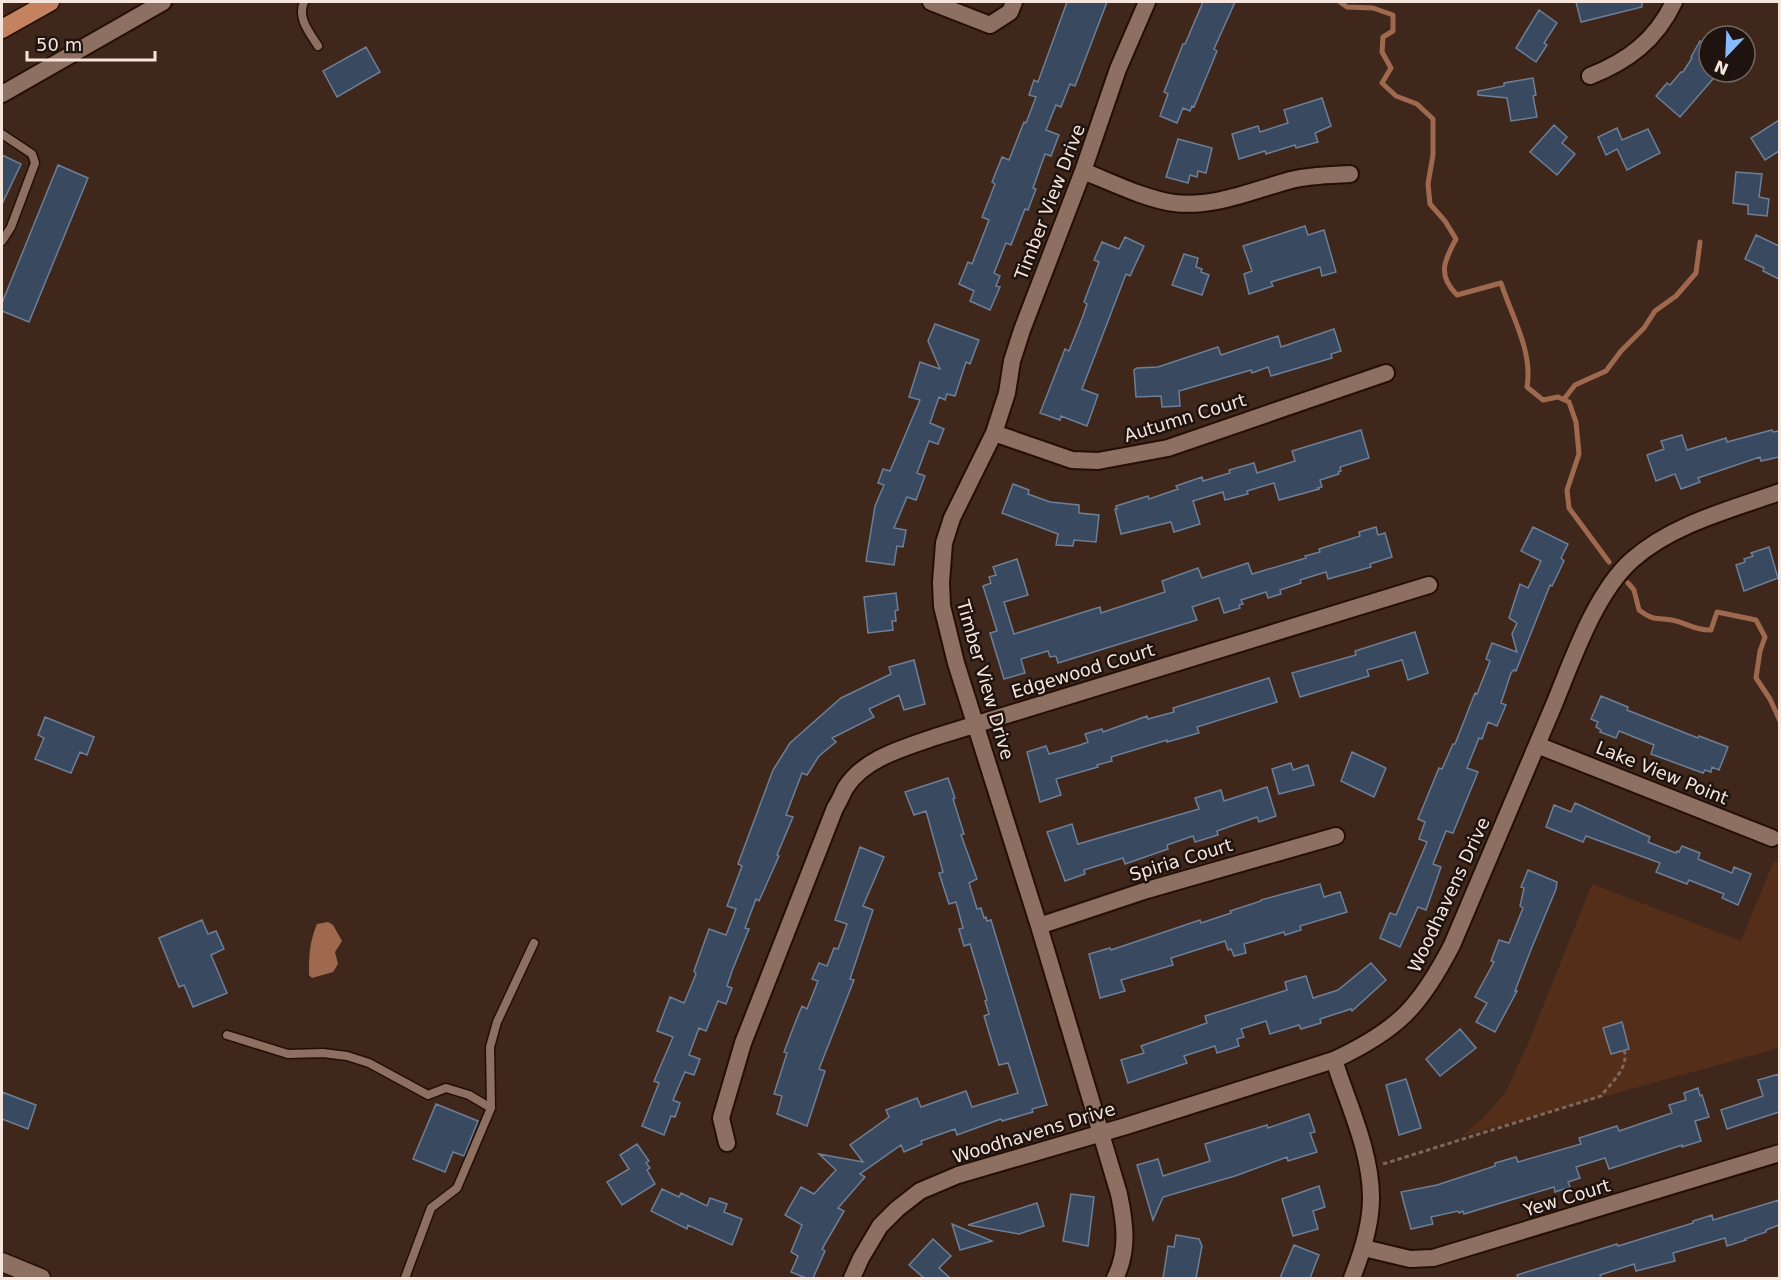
<svg xmlns="http://www.w3.org/2000/svg" width="1781" height="1280" font-family="'DejaVu Sans',sans-serif">
  <rect width="100%" height="100%" fill="#3f271b"/>
  <path fill="#552e19" d="M1774 861 1779 863V1048L1462 1136 1484 1117 1505 1093 1528 1044 1592 884 1741 941Z"/>
  <path fill="#9e694f" d="M328 922 333 925 342 941 335 952 338 964 333 972 312 978 309 975C309 955 309 944 317 924Z"/>
  <g fill="none" stroke-linecap="round" stroke-linejoin="round">
    <path stroke="#9e694f" stroke-width="5" d="M1340 2 1347 7 1373 8 1393 15V31L1383 37 1382 52 1391 68 1382 83 1396 96 1417 104 1433 119V155L1428 184 1430 204 1445 221 1456 239C1444 261 1437 275 1457 295L1501 283C1512 317 1533 351 1527 387L1543 400 1558 397 1569 402 1576 422 1579 454 1567 490 1569 508 1609 562
      M1564 399 1575 385 1606 371 1621 351 1644 328 1655 311 1676 296 1696 273 1700 242
      M1628 583 1634 590 1639 610C1656 622 1654 617 1672 620 1688 623 1692 630 1711 630L1717 612 1756 620 1765 637 1760 651 1756 678 1770 699 1780 721"/>
  </g>
  <path fill="#39495f" stroke="#6d7f97" stroke-width="1.5" d="M1067 2H1107L1075 86 1070 84 1061 107 1056 105 1046 130 1059 135 1051 156 1045 154 1033 188 1036 189 1028 210 1025 209 1011 245 1006 243 994 273 1000 276 996 286 1000 287 990 310 970 301 974 291 959 284 968 262 972 264 989 220 982 217 995 184 992 182 1002 157 1009 160 1024 122 1026 123 1036 97 1029 95 1034 80 1038 82Z
    M1203 2H1235L1214 49 1217 51 1194 107 1192 106 1190 111 1183 108 1177 123 1160 116 1168 94 1164 92 1183 44H1185Z
    M1576 2H1642V7L1581 22Z
    M1539 10 1557 23 1544 43 1547 45 1536 62 1516 48Z
    M1700 41 1709 46V72H1719L1680 117 1656 96 1667 83 1670 85 1681 72H1683L1692 58 1691 57Z
    M366 47 380 72 337 97 323 71Z
    M1533 78 1536 95 1533 96 1537 117 1511 121 1507 98 1478 95V91L1504 86V83Z
    M1322 98 1331 126 1315 133 1318 142 1296 148 1295 145 1266 154 1265 151 1239 159 1232 134 1258 126 1260 132 1288 123 1284 110Z
    M1779 120V151L1765 160 1751 138Z
    M1554 125 1567 137 1562 143 1575 154 1557 175 1530 152Z
    M1617 128 1622 140 1648 129 1660 153 1627 170 1617 149 1606 155 1598 137Z
    M1178 139 1212 148 1206 173 1198 171 1197 177 1190 175 1188 183 1166 177Z
    M2 155 21 164 2 204Z
    M58 165 88 178 29 322 2 311V303Z
    M1736 172 1762 174 1759 197 1769 199 1767 216 1748 214V205L1733 203Z
    M1305 226 1308 235 1324 230 1336 272 1322 276 1320 267 1271 282 1273 286 1249 294 1244 274 1252 271 1243 246Z
    M1756 235 1779 246V279L1763 271 1764 268 1745 259Z
    M1125 237 1144 246 1130 276 1126 274 1082 389 1098 395 1087 426 1061 416 1060 420 1040 413 1065 349 1069 351 1083 316 1087 304 1084 302 1099 262 1094 260 1102 242 1119 249Z
    M1184 254 1198 258 1196 267 1202 269 1201 272 1209 275 1202 295 1172 285Z
    M935 324 979 340 970 364 966 362 955 396 947 394 945 400 939 397 930 423 944 429 938 444 929 441 917 473 925 476 916 500 907 497 894 528 906 530 903 547 897 546 894 565 866 561 875 506 884 485 878 483 883 469 890 471 920 400 909 397 920 362 940 369 928 341Z
    M1334 329 1341 351 1331 354 1332 358 1271 376 1268 367 1252 373 1251 370 1179 391 1180 406 1162 407 1161 396 1136 397 1134 370 1137 368 1158 367 1218 347 1221 355 1278 336 1281 347Z
    M1361 430 1369 458 1340 467 1341 471 1338 472 1339 474 1320 480 1322 487 1318 488 1319 489 1279 500 1274 483 1247 491 1248 494 1225 500 1223 492 1193 501 1200 524 1174 532 1171 522 1121 534 1115 509H1117L1116 506 1148 496 1149 499 1178 489 1176 486 1202 477 1203 481 1230 473 1229 470 1254 463 1257 473 1295 461 1292 451Z
    M1772 430 1773 432 1779 431V457L1761 461 1760 457 1698 478 1700 482 1681 489 1675 474 1656 481 1647 455 1664 449 1661 441 1682 435 1687 450 1726 438 1727 442Z
    M1013 484 1029 490 1028 494 1050 502 1079 505V513L1099 515 1096 542 1074 540 1073 546 1056 545 1058 534 1002 513Z
    M1376 527 1378 535 1385 533 1392 557 1370 564 1371 567 1328 579 1326 572 1300 580 1301 583 1280 590 1281 594 1268 598 1266 592 1241 600 1243 604 1239 605 1240 608 1224 613 1219 598 1192 607 1197 620 1058 663 1056 656 1050 657 1048 651 1021 659 1025 673 1004 679 990 633 997 631 983 586 991 583 989 577 996 575 993 567 1017 559 1028 595 1004 602 1014 634 1100 607 1101 613 1165 592 1162 581 1198 568 1202 578 1248 563 1252 574 1306 558 1305 556 1320 552 1319 549 1360 536 1359 532Z
    M1533 527 1568 544 1561 558 1564 561 1552 586 1550 585 1516 671 1514 670 1511 673 1501 703 1506 705 1497 726 1488 722 1482 739 1479 738 1467 768 1478 772 1453 833 1446 831 1433 864 1441 867 1426 910 1418 907 1400 947 1380 938 1390 913 1396 915 1427 842 1419 839 1425 822 1418 819 1439 768 1442 769 1453 744H1455L1475 693 1477 694 1490 661 1486 659 1492 643 1517 652 1512 634 1517 623 1509 618 1520 584 1528 588 1541 561 1521 551Z
    M1769 547 1778 578 1744 591 1736 565 1745 562 1744 559 1753 556 1751 553Z
    M896 593 898 610 895 611 896 621H892L893 630 868 633 864 597Z
    M1415 632 1428 673 1408 680 1402 660 1367 670 1369 676 1300 697 1292 673 1356 655 1355 651Z
    M914 660 925 704 904 710 899 695 869 709 874 717 832 738 836 742 819 756 807 775 802 773 786 815 793 817 777 855 779 856 759 901 756 899 745 928 749 929 732 971 727 986 732 988 726 1004 718 1001 706 1031 699 1028 689 1055 700 1059 694 1075 685 1072 673 1100 680 1103 675 1117 671 1116 664 1135 642 1126 659 1083 654 1081 673 1037 657 1031 670 997 684 1003 696 974 694 971 709 929 726 935 736 909 727 906 742 866 738 864 773 770 790 743 841 698 891 674 889 667Z
    M1269 678 1277 702 1197 727 1199 733 1167 742V740L1111 757 1112 761 1097 765 1098 767 1056 779 1061 795 1040 802 1027 752 1046 746 1049 754 1080 745 1088 742 1085 734 1102 729 1103 732 1147 716 1148 719 1174 712 1173 708Z
    M1601 696 1628 707 1627 710 1698 738 1699 736 1728 747 1719 770 1712 767 1711 772 1705 770 1703 773 1651 754 1654 745 1619 731 1616 738 1600 732 1601 730 1596 727 1598 722 1591 719Z
    M45 717 94 737 87 755 80 752 71 773 35 759 44 738 38 735Z
    M1352 752 1386 768 1374 797 1341 781Z
    M1291 763 1293 770 1308 765 1314 785 1279 794 1272 769Z
    M948 778 955 798 953 799 964 834 961 835 977 879 969 883 977 909 981 908 984 918 986 917 987 921 991 920 1047 1105 1032 1109 1033 1112 1002 1121 1001 1119 957 1135 955 1129 921 1141 922 1144 904 1152 901 1145 860 1174 865 1177 838 1208 844 1211 822 1249 825 1251 813 1278H806L791 1272 798 1256 791 1252 802 1225 785 1215 801 1187 814 1194 836 1170 819 1154 863 1162 850 1145 889 1117 886 1110 917 1098 921 1107 966 1091 972 1107 1018 1093 1008 1063 999 1065 984 1016 989 1014 985 1001 987 1000 970 944 964 946 959 929 963 928 956 902 949 904 939 873 943 872 926 811 914 815 905 792Z
    M1267 787 1276 816 1259 822 1257 817 1217 831 1218 835 1195 842 1193 836 1167 845 1168 849 1125 864 1123 858 1084 870 1085 874 1065 881 1047 832 1072 824 1078 844 1199 809 1195 798 1221 790 1224 801Z
    M1575 803 1650 837 1648 842 1676 853 1677 851 1679 852 1682 846 1700 853 1698 859 1732 873 1734 867 1751 874 1738 905 1722 898 1724 894 1689 880 1687 884 1656 872 1660 863 1586 836 1583 842 1546 827 1554 805 1571 812Z
    M860 847 884 857 863 906 873 910 850 979 854 980 819 1069 825 1071 807 1126 777 1114 782 1096 774 1094 787 1053 784 1052 795 1023 802 1006 807 1009 818 981 812 979 819 963 827 966 834 948 838 949 847 924 835 920Z
    M1528 870 1557 882 1556 889 1530 952 1515 991H1517L1495 1032 1476 1022 1487 1003 1475 997 1494 962 1491 961 1499 940 1509 943 1523 908 1520 906 1524 888 1521 887Z
    M1320 884 1324 897 1340 892 1347 912 1300 926 1301 930 1285 935 1284 932 1244 944 1246 953 1234 956 1231 949 1228 950 1225 941 1171 958 1173 965 1121 980 1125 991 1100 998 1089 954 1110 948 1111 950 1200 920 1201 923 1231 913 1230 911 1261 901V900Z
    M202 920 208 934 216 931 224 949 211 955 227 993 193 1007 184 985 179 987 159 938Z
    M1371 963 1386 980 1352 1011 1351 1009 1320 1019 1321 1023 1301 1029 1299 1025 1270 1034 1266 1021 1241 1029 1244 1037 1237 1039 1239 1046 1217 1053 1215 1046 1184 1056 1187 1063 1128 1083 1121 1060 1144 1053 1141 1046 1207 1023 1205 1016 1287 990 1285 982 1306 976 1313 998 1338 990Z
    M1622 1022 1629 1049 1611 1054 1603 1028Z
    M1460 1029 1476 1048 1440 1076 1426 1059Z
    M1779 1074V1112L1727 1129 1721 1110 1763 1096 1758 1080Z
    M1406 1079 1421 1128 1399 1135 1386 1085Z
    M1698 1088 1700 1096 1702 1095 1709 1117 1695 1121 1701 1141 1682 1147V1145L1609 1169 1605 1158 1576 1167 1580 1178 1568 1182 1570 1187 1555 1192 1554 1187 1464 1214 1463 1211 1459 1213 1458 1211 1431 1217 1433 1224 1411 1229 1401 1192 1437 1185 1495 1166V1163L1516 1157 1518 1162 1581 1144 1579 1138 1617 1126 1619 1131 1672 1113 1669 1105 1686 1100 1684 1093Z
    M2 1092 36 1105 28 1129 2 1119Z
    M436 1104 478 1121 464 1156 453 1152 445 1172 413 1159Z
    M1309 1114 1315 1132 1310 1133 1317 1152 1288 1161 1287 1157 1235 1176 1163 1197 1153 1220 1137 1165 1158 1159 1163 1176 1210 1161 1205 1144 1267 1125 1268 1128Z
    M637 1144 649 1161 646 1163 650 1168 647 1170 655 1184 622 1205 607 1182 629 1169 620 1155Z
    M1319 1186 1325 1207 1313 1211 1318 1229 1293 1236 1282 1199Z
    M662 1189 679 1197 681 1193 707 1206 710 1198 727 1204 724 1212 742 1219 732 1245 688 1225 687 1229 651 1211Z
    M1071 1194 1094 1197 1088 1246 1063 1241Z
    M1779 1200V1225L1766 1230V1232L1745 1239 1746 1240 1727 1246 1725 1238 1673 1253 1675 1261 1636 1271 1634 1264 1600 1275 1601 1278H1518L1517 1275 1617 1244 1618 1246 1693 1223V1221L1712 1215 1713 1220Z
    M1037 1203 1044 1226 1031 1230 1019 1234 968 1225Z
    M952 1224 992 1241 960 1250Z
    M1176 1235 1199 1239 1202 1246 1196 1278H1163L1168 1246 1174 1247Z
    M933 1239 951 1256 939 1268 950 1278H924L909 1265Z
    M1294 1245 1319 1255 1310 1278H1280Z"/>
  <g fill="none" stroke-linecap="round" stroke-linejoin="round">
    <g stroke="#250f04" stroke-width="11">
      <path id="service" d="M304 2C297 18 309 32 318 46
        M2 134 32 154 35 163 11 227 2 241
        M227 1035 288 1054 323 1053 347 1056 369 1063 428 1095 446 1088 469 1095 491 1108
        M405 1278 431 1208 457 1188 491 1108 490 1047 497 1022 534 943"/>
    </g>
    <g stroke="#250f04" stroke-width="20">
      <path id="minor" d="M931 2 990 25 1010 12 1014 2
        M1590 76C1628 61 1656 40 1674 2
        M2 94 163 2
        M1083 171C1111 182 1145 199 1174 203 1214 208 1254 190 1291 180 1310 175 1330 175 1350 174
        M994 433 1072 460 1098 461 1168 448 1386 373
        M1537 745 1772 838
        M1039 926 1147 890 1336 836
        M1334 1060C1348 1104 1371 1151 1371 1198 1371 1226 1362 1253 1352 1278
        M727 1143 721 1118 743 1043 835 808C839 802 842 794 846 787 865 758 904 748 935 737L1429 585
        M1364 1248 1410 1259 1433 1258 1780 1153
        M852 1278 861 1258 880 1226 897 1209 920 1191 958 1175 1126 1126 1334 1060C1398 1030 1420 1007 1452 945 1486 866 1519 786 1553 707 1572 661 1595 593 1632 560 1673 524 1729 510 1780 492
        M1115 1278C1129 1251 1125 1223 1119 1194L1039 926 956 663 942 606 941 582 944 543 952 518 994 433 1007 393 1012 361 1022 330 1083 171 1118 69 1147 2"/>
    </g>
    <g stroke="#250f04" stroke-width="21">
      <path id="tertiary" d="M2 1262 41 1278"/>
    </g>
    <g stroke="#250f04" stroke-width="21">
      <path id="trunk" d="M2 29 50 2"/>
    </g>
    <path stroke="#7d675d" stroke-width="3" stroke-dasharray="4.5 3" stroke-linecap="butt" d="M1383 1164 1601 1096C1610 1084 1630 1067 1624 1050"/>
    <use href="#service" stroke="#8d7062" stroke-width="8"/>
    <use href="#minor" stroke="#8d7062" stroke-width="16"/>
    <use href="#tertiary" stroke="#8d7062" stroke-width="18"/>
    <use href="#trunk" stroke="#c48260" stroke-width="18"/>
  </g>
  <g text-anchor="middle" stroke-width="5" stroke-linejoin="round" paint-order="stroke">
    <g font-size="18" fill="#f6e5dd" stroke="#1e130e">
      <text transform="translate(1050 202) rotate(-69)" y="6">Timber View Drive</text>
      <text transform="translate(1185 418) rotate(-17)" y="6">Autumn Court</text>
      <text transform="translate(1083 671) rotate(-17)" y="6">Edgewood Court</text>
      <text transform="translate(985 680) rotate(74)" y="6">Timber View Drive</text>
      <text transform="translate(1662 773) rotate(22)" y="6">Lake View Point</text>
      <text transform="translate(1181 860) rotate(-17)" y="6">Spiria Court</text>
      <text transform="translate(1449 895) rotate(-65)" y="6">Woodhavens Drive</text>
      <text transform="translate(1034 1133) rotate(-17)" y="6">Woodhavens Drive</text>
      <text transform="translate(1567 1198) rotate(-17)" y="6">Yew Court</text>
    </g>
  </g>
  <rect width="1781" height="1280" fill="none" stroke="#f6e5dd" stroke-width="6"/>
  <g transform="translate(1727 54) rotate(203)"><circle r="28" fill="#1e130e" stroke="#746761" stroke-width="1.5"/>
  <path d="M0-4.5L10 22L0 15L-10 22Z" fill="#88bafc"/>
  <text y="-9" font-size="16" font-weight="bold" text-anchor="middle" fill="#f6e5dd">N</text>
  </g>
  <path d="M27 51v9h128v-9" fill="none" stroke="#f6e5dd" stroke-width="3"/>
  <text x="36" y="51" font-size="18" fill="#f6e5dd" stroke="#1e130e" stroke-width="4.5" paint-order="stroke">50 m</text>
</svg>
